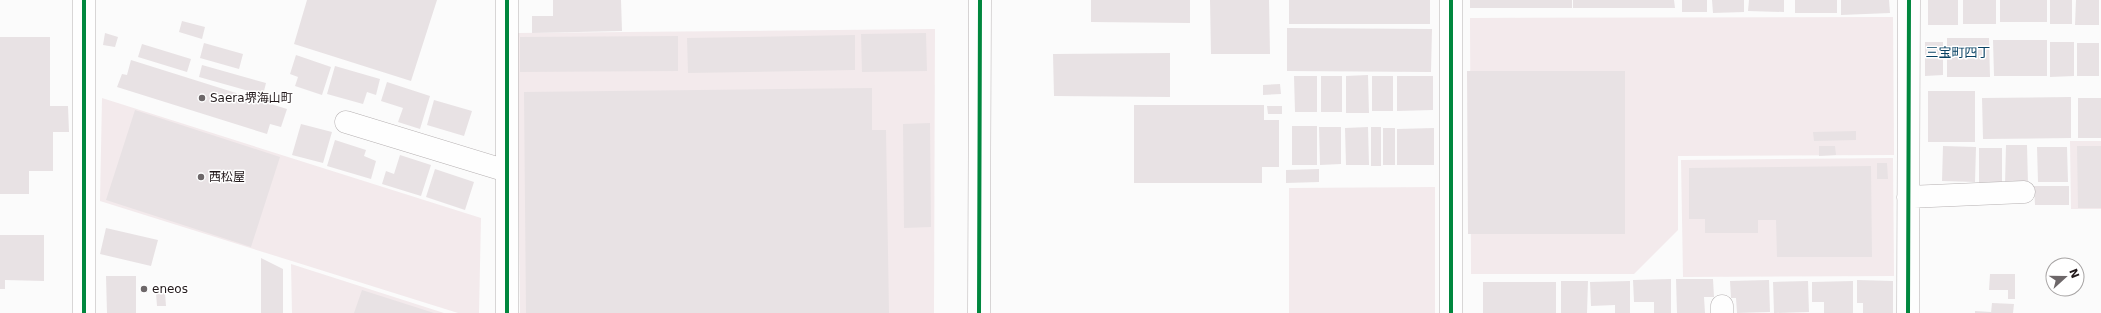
<svg xmlns="http://www.w3.org/2000/svg" width="2101" height="313" font-family="'DejaVu Sans','Noto Sans JP',sans-serif">
  <rect width="100%" height="100%" fill="#fbfbfb"/>
  <path fill="#f3eaec" d="M1893 17 1894 155 1678 156V230L1634 274H1471L1470 18Z
    M935 29 934 313H520L516 33Z
    M102 98 481 218 479 313H458L100 201Z
    M2070 141H2101V209H2071Z
    M1893 158 1894 276 1683 277 1681 160Z
    M1435 187V313H1289V188Z
    M291 264 444 313H292Z"/>
  <path fill="#e8e2e4" d="M307 0H437L411 81 294 44Z
    M553 0H621L622 31 532 33V16H553Z
    M1091 0H1190V23L1091 22Z
    M1210 0H1269L1270 54H1211Z
    M1289 0H1430V24H1289Z
    M1470 0H1572V8H1470Z
    M1573 0H1674L1675 8H1573Z
    M1682 0H1707V12H1682Z
    M1712 0H1744V12L1713 13Z
    M1749 0H1784V12L1748 11Z
    M1795 0H1837V13H1795Z
    M1841 0H1889L1890 13 1841 15Z
    M1928 0H1958V25H1928Z
    M1963 0H1996V24H1963Z
    M2000 0H2047V22H2000Z
    M2050 0H2072V24H2050Z
    M2076 0H2099V25H2075Z
    M182 21 205 27 202 39 179 32Z
    M1287 28 1432 29 1431 72 1287 71Z
    M105 33 118 37 115 47 103 45Z
    M926 33 927 71 862 72 861 34Z
    M855 35V70L688 73 687 38Z
    M678 36V71L520 72V37Z
    M0 37H50V106H68L69 132H53V171H29V194H0Z
    M1947 38H1989L1990 77H1947Z
    M1993 40H2047V76H1994Z
    M1925 42H1943V75L1925 76Z
    M2050 42H2074V76L2050 77Z
    M204 43 243 54 239 69 200 58Z
    M2077 43H2099V76H2077Z
    M142 44 191 59 187 72 138 57Z
    M1170 53V97L1054 96 1053 54Z
    M296 55 331 67 322 95 295 86 298 77 290 74Z
    M131 60 287 109 281 127 270 124 267 134 117 87 122 74 127 75Z
    M202 65 266 83 263 95 199 77Z
    M335 66 380 79 376 95 367 92 363 104 327 94Z
    M1467 71H1625V234H1468Z
    M1368 75 1369 113H1346V76Z
    M1294 76H1317V112H1295Z
    M1321 76H1342V112H1321Z
    M1372 76H1393V111H1372Z
    M1397 76H1433V110L1397 111Z
    M387 82 430 96 420 129 398 122 403 108 381 101Z
    M1280 84 1281 94 1263 95V85Z
    M872 88V130H886L889 313H526L524 92Z
    M1928 91H1975V142H1928Z
    M2071 97V138L1983 139 1982 98Z
    M2078 98H2101V138H2078Z
    M434 100 472 111 464 136 427 125Z
    M1134 105H1264V120H1279V167H1262V183H1134Z
    M1267 106H1282V114H1268Z
    M135 110 280 157 251 247 106 200Z
    M930 123 931 227 904 228 903 124Z
    M301 124 332 132 323 163 292 155Z
    M1292 126H1317V165H1292Z
    M1319 127H1341V164L1320 165Z
    M1368 127 1369 165H1346L1345 128Z
    M1371 127H1381V166H1371Z
    M1383 128H1395V165H1383Z
    M1434 128V165H1397V129Z
    M1856 131V140L1814 141 1813 132Z
    M335 140 366 150 364 156 376 161 371 179 327 166Z
    M2006 145H2027L2028 184 2005 185Z
    M1819 146H1835L1836 155 1819 156Z
    M1943 146 1976 147 1975 182 1942 181Z
    M2077 146H2101V208H2078Z
    M2037 147H2067L2068 182H2038Z
    M1979 148H2002V183H1979Z
    M400 155 431 165 421 196 382 184 386 171 394 174Z
    M1877 163H1887L1888 179H1877Z
    M1871 166 1872 257H1777L1776 220H1758V233H1705V219H1689V168Z
    M435 169 474 182 465 210 426 197Z
    M1319 169V182L1286 183V170Z
    M2034 186H2069V205H2035Z
    M106 228 158 240 151 266 100 254Z
    M0 235H44V281L5 280V289H0Z
    M261 258 283 269V313H261Z
    M1990 274H2015V299H2008V290H1989Z
    M106 276H136V313H107Z
    M1671 279V313H1654V302H1634L1633 280Z
    M1676 279H1713L1714 297H1704L1705 313H1677Z
    M1769 280 1770 312 1737 313 1736 298H1731L1730 281Z
    M1857 280 1893 281V313H1863V303H1857Z
    M1561 281H1588L1587 313H1561Z
    M1630 281V313H1615V305L1591 306 1590 282Z
    M1808 281 1809 312 1774 313 1773 282Z
    M1853 281V313H1824V302H1812V282Z
    M1483 282H1556V313H1483Z
    M362 290 434 313H354Z
    M156 293H165L166 306H157Z
    M1992 303 2014 304 2013 313H1991Z
    M1975 311 1991 312V313H1975Z"/>
  <g fill="none" stroke-linecap="round" stroke-linejoin="round">
    <g stroke="#b6b1b2" stroke-width="23">
      <path id="minor" d="M507 0V313
        M346 122 507 171
        M1908 197 2024 192
        M1722 306V313
        M84 313V0
        M979 313 980 0
        M1451 313V0
        M1908 313 1909 0"/>
    </g>
    <use href="#minor" stroke="#fefefe" stroke-width="22"/>
    <g stroke="#fff" stroke-width="6">
      <path id="cycleway" d="M507 0V313
        M84 313V0
        M979 313 980 0
        M1451 313V0
        M1908 313 1909 0"/>
    </g>
    <use href="#cycleway" stroke="#00873e" stroke-width="4"/>
  </g>
  <g fill="#6d6769" stroke="#fff" stroke-width="1.5">
    <circle cx="202" cy="98" r="4"/>
    <circle cx="201" cy="177" r="4"/>
    <circle cx="144" cy="289" r="4"/>
  </g>
  <g text-anchor="middle" stroke-width="3" stroke-linejoin="round" paint-order="stroke">
    <g font-size="12" fill="#21181a" stroke="#fff" text-anchor="start">
      <text x="210" y="102">Saera堺海山町</text>
      <text x="209" y="181">西松屋</text>
      <text x="152" y="293">eneos</text>
    </g>
    <g font-size="13" fill="#074163" stroke="#fff">
      <text x="1958" y="57">三宝町四丁</text>
    </g>
  </g>
  <g transform="translate(2065 277) rotate(69)"><circle r="19" fill="#ffffff" stroke="#a6a3a3"/>
  <path d="M0-3L7 15L0 10L-7 15Z" fill="#6d6769"/>
  <text y="-6" font-size="11" font-weight="bold" text-anchor="middle" fill="#21181a">N</text>
  </g>
</svg>
